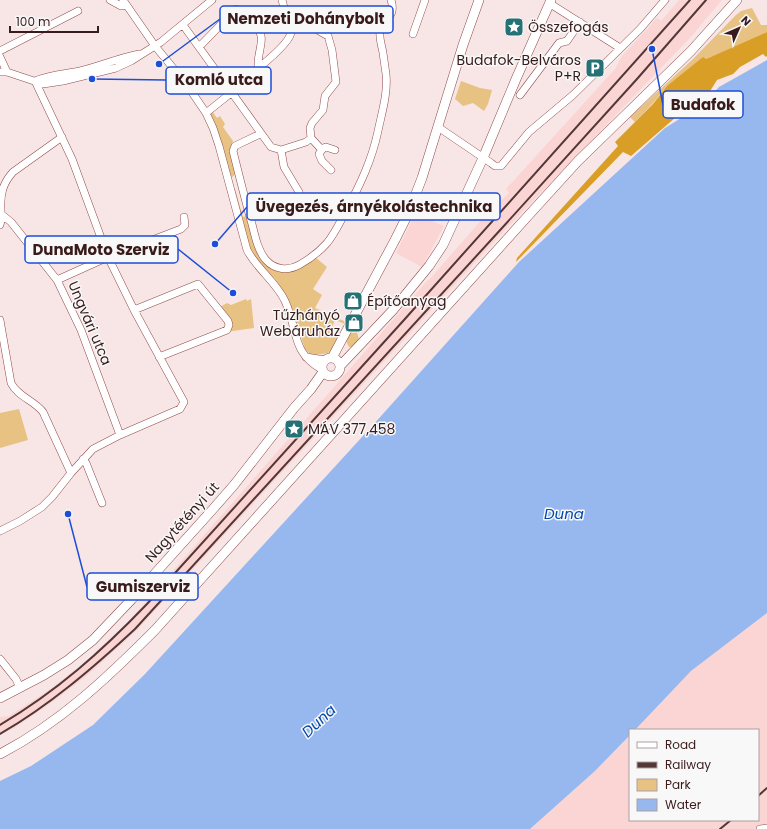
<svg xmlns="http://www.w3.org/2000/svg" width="767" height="829" font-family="Poppins,sans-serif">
  <rect width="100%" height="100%" fill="#f7e6e5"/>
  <path fill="#fbd5d4" d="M679 0H722L689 39 505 230 137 630 90 673 51 703 14 728 0 735V717L9 716 46 692 84 663 128 622 427 281 430 279 489 211 509 193 506 189 615 69 622 56 657 18 661 21Z
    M415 214 444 226 422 267 396 253Z
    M767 613V829H530L595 771 630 735V820H758V730H635L691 671Z"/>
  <path fill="#e7c282" d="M752 8 761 25H767V32L706 59 667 86 653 103 635 122 630 117 693 59 736 15 741 11Z
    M461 81 480 88 492 90 488 104 484 111 473 103 463 106 455 99Z
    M212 111 217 118 220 116 225 124 223 127 233 141 230 148 236 174 232 177 231 176 209 113Z
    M232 189H235L243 217 246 216 255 246 283 271 315 257 327 267 313 289 322 295 315 308 346 322 345 324 335 320 329 334 338 338 333 349 328 353 315 355 310 354 305 349 288 299 275 279 260 266 250 253Z
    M246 299 247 301 251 299 254 328 226 332 231 328 220 307 227 303 231 305Z
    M357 332 359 340 352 347H349L346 341 350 333Z
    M19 409 28 440 0 448V413Z"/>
  <path fill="#d89e25" d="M767 32V56L766 57 763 54 740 67 733 74 717 80 707 96 698 101 687 111 681 109 676 111V117L631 156 623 152 516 262 517 258 618 146 615 142 653 104 667 86 703 57 706 59Z"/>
  <path fill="#97b8ee" d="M767 60V613L691 671 635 730H630V735L595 771 530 829H0V781L31 766 93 725 145 674 373 425 519 262 665 128 702 105 719 87Z"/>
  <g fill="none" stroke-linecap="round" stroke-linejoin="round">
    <g stroke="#924b4c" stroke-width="8">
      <path id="minor" d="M110 0 121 6 126 5
        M123 0 155 46 187 85 206 113 213 128 219 146 247 250C257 269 276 282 285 301 298 329 291 352 321 369
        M549 3 620 48
        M309 13 314 28 328 36 332 50 336 82 325 96 323 110 312 123 310 128 311 138 322 150
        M183 25 271 147 281 150 306 142 311 138
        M413 34 425 0
        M199 47 236 9C242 11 245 14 249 18 271 40 257 43 258 68
        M0 51 78 11
        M0 57 7 72
        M0 72H7L43 84 63 81 116 68 131 61 161 42 212 0
        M35 81C49 75 65 74 80 71 100 66 119 58 139 54
        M229 90C243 80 287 48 291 33L282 0
        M520 95 559 43 567 41 580 22
        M206 113 231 93
        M438 127 491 163 495 166H501L529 132 573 95 640 29 665 0
        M260 134 237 145 235 146 233 151C239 175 245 200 252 224 255 236 258 251 266 260 275 270 288 271 299 265 308 260 320 251 327 243 335 233 340 222 346 211 360 185 372 160 378 131 382 112 388 93 386 74 385 67 384 60 383 53 382 46 379 39 380 32 382 19 397 18 391 0
        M281 150 284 167 299 192
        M331 170 322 161 319 154 323 148 326 147 335 150
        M1 214 11 222 57 280 81 330 120 435
        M0 225C2 219 1 214 1 209 0 194 3 183 13 172L62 137
        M57 280 108 257 181 229 185 225 184 217
        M134 310 198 284 228 321 229 325 227 330 159 357
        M0 320 11 383C18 397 34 400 43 412L71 473
        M306 357 325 360
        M83 459 86 463 102 503
        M0 531 20 521 42 507 52 497 71 473 93 449 120 435 180 409 184 402 134 310 108 257 72 159 35 81
        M0 659 16 679 20 688
        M760 829 767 828"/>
    </g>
    <g stroke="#924b4c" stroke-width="10">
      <path id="major" d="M322 367a9 9 0 1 1 18 0a9 9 0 1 1-18 0Z
        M332 358 395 240 408 214 422 178 463 45 479 0
        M340 366 393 310 429 266 443 245 483 158 516 79 551 0
        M0 698 44 675 68 660 93 640 132 599 213 509 234 485 294 408 311 389 323 372
        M0 754C60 723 108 677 155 630L527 217 578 161 691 51 737 0"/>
    </g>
    <use href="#minor" stroke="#fff" stroke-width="7"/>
    <use href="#major" stroke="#fff" stroke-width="9"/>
    <path stroke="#533737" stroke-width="2" d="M0 725C57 691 101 652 147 604L404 320 690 0
      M0 734C50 705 93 668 135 629L502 228 637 79 706 0
      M758 796 767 788
      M720 829 731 820"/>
  </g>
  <defs>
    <g id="sight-square" transform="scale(1)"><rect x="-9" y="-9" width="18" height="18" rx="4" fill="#267175" stroke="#f8f8f8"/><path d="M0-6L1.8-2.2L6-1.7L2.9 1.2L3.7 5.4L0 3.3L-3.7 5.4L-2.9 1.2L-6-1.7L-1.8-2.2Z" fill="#fff"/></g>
    <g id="parking-square" transform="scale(1)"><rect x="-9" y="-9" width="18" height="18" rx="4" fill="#267175" stroke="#f8f8f8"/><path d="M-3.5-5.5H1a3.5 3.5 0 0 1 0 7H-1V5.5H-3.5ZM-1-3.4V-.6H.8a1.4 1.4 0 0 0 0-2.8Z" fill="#fff"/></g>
    <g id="shop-square" transform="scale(1)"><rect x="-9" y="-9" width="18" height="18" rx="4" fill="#267175" stroke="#f8f8f8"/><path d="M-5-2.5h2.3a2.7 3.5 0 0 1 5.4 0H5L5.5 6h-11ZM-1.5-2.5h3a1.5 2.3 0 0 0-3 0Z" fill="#fff"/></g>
  </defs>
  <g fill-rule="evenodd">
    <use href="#sight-square" x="514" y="27"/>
    <use href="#parking-square" x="595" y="68"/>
    <use href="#shop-square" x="353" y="301"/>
    <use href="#shop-square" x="354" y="323"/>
    <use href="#sight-square" x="294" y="429"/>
  </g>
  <g text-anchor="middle" stroke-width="3" stroke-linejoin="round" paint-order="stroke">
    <g font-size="14" fill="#391b1b" stroke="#f8f8f8" text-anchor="start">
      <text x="528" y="32">Összefogás</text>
      <text x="581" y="65" text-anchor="end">Budafok-Belváros<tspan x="581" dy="16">P+R</tspan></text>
      <text x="367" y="306">Építőanyag</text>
      <text x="340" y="320" text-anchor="end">Tűzhányó<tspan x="340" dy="16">Webáruház</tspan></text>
      <text x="308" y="434">MÁV 377,458</text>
    </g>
    <g font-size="14" fill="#391b1b" stroke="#f8f8f8">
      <text transform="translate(90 323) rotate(67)" y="5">Ungvári utca</text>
      <text transform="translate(182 522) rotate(-48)" y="5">Nagytétényi út</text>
    </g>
    <g font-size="15" font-style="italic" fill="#0448ac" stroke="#f8f8f8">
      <text x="564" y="519">Duna</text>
      <text transform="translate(319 721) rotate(-43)" y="5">Duna</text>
    </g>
  </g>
  <path fill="none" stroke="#1d4ed8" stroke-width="1.5" d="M159 64L220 19M92 79L166 80M652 49L663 105M215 244L247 207M233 293L178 249M68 514L87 587"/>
  <g fill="#1d4ed8" stroke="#f8f8f8" stroke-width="1.5">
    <circle cx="159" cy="64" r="4"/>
    <circle cx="92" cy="79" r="4"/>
    <circle cx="652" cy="49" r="4"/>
    <circle cx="215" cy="244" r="4"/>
    <circle cx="233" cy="293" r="4"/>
    <circle cx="68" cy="514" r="4"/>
  </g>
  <g fill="#f8f8f8" stroke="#1d4ed8" stroke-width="1.5">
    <rect x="220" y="6" width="173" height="27" rx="4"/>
    <rect x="166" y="67" width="105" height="27" rx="4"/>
    <rect x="663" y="91" width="80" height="27" rx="4"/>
    <rect x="247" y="193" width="253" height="27" rx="4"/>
    <rect x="25" y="236" width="153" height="27" rx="4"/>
    <rect x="87" y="573" width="111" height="27" rx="4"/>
  </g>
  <g font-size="15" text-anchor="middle" font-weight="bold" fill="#391b1b">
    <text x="306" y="24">Nemzeti Dohánybolt</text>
    <text x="219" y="85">Komló utca</text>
    <text x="703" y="110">Budafok</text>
    <text x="374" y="212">Üvegezés, árnyékolástechnika</text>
    <text x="101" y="255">DunaMoto Szerviz</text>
    <text x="143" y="592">Gumiszerviz</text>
  </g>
  <rect x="629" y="729" width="130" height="92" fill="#f8f8f8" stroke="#aca0a0"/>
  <rect x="637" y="742" width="20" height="6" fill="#ffffff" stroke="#aca0a0"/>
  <text x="665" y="749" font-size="12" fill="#391b1b">Road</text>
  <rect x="637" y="762" width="20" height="6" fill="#533737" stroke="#aca0a0"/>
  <text x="665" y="769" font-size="12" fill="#391b1b">Railway</text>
  <rect x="637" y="779" width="20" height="12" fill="#e7c282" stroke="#aca0a0"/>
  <text x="665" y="789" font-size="12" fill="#391b1b">Park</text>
  <rect x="637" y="799" width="20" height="12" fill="#97b8ee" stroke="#aca0a0"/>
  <text x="665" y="809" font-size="12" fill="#391b1b">Water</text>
  <g transform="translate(739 28) rotate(45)" stroke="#f8f8f8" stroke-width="3" paint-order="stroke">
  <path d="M0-3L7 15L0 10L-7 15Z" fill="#391b1b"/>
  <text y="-6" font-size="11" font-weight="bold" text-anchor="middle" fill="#391b1b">N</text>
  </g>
  <path d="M10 26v6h88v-6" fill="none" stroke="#391b1b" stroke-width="2"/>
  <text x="16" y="26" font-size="12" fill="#391b1b" stroke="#f8f8f8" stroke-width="3" paint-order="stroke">100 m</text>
</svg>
